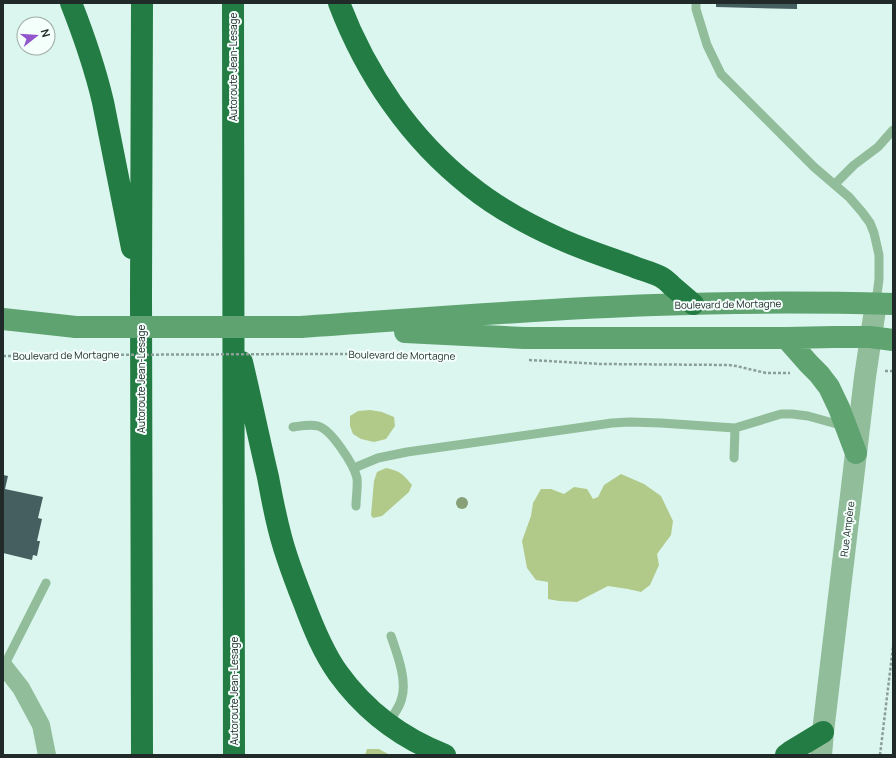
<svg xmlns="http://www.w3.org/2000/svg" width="896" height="758" font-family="Manrope,sans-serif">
  <rect width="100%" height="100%" fill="#dbf6ee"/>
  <path fill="#b1ca8a" d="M370 410 382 412 394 417 395 426 386 439 374 442 361 439 353 434 350 426V416L358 411Z
    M386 468C400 471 403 474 412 485L409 492 382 516 373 518 371 515 374 481 377 472Z
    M621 474 644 484 661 496 673 521 671 535 657 554 659 565 650 585 641 592 628 589 608 586 577 602 559 601 548 599V582L536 580 527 568 522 541 531 516 533 503 541 489H551L564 494 574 487 587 489 593 499 598 497 604 485Z
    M367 749H379L390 755H365Z"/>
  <path fill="#455e5f" d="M716 3H797V9L716 7Z
    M3 475 8 476 5 489 43 497 38 518 42 519 37 541H40L37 556 33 555 32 560 3 553Z"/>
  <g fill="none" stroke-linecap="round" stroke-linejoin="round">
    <path stroke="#8b9f99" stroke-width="2.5" stroke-dasharray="3 2" stroke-linecap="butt" d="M300 354H410
      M3 356 76 355
      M529 360 601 364 729 365 736 366 766 373H790
      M885 371H893
      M880 755 893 647"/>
    <path stroke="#91bd9a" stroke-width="9" d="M696 3V9L707 45 721 74 814 167 849 197 862 212 870 223 874 233 879 255V279L876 303
      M835 184 854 165 878 147 893 130
      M293 427C301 426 310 424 318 426 331 429 354 465 357 478 358 487 356 497 356 506
      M734 458 735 428
      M354 468 378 458 407 452 612 423 630 422 661 423 735 428 781 414H792L808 416 844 426
      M4 666 46 583
      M387 724C393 716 400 707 402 697 407 679 397 654 391 636"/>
    <path stroke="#91bd9a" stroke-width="18" d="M3 665 21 688 41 725 47 755"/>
    <path stroke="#91bd9a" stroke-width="22" d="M821 755 823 732 865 377 876 303"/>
    <path stroke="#5fa371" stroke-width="22" d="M3 319 76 327
      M300 327C418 319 536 309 654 305 733 302 813 302 893 304
      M405 332 524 338H786L834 337H870L893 340
      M786 338 809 364 819 374 829 387 839 408 856 453"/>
    <path stroke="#237c43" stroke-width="22" d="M71 3C84 36 95 68 103 102L132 248
      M233 3 234 755
      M339 3C366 74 410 139 470 186 496 207 527 224 558 238 582 249 607 257 632 266 641 270 652 272 661 277 665 279 669 283 672 286 679 292 686 298 693 304
      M242 362C251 400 259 439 268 477 273 504 278 531 287 557 292 572 298 588 304 603 313 627 323 652 338 673 366 712 401 738 445 755
      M142 755 141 294 142 3
      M786 755 790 752 823 732"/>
    <path stroke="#8b9f99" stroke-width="2.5" stroke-dasharray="3 2" stroke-linecap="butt" d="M76 355 300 354"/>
    <path stroke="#5fa371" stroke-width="22" d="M76 327H300"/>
  </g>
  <circle fill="#88a077" cx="462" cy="503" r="6"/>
  <g text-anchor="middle" stroke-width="4" stroke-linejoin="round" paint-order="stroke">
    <g font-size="10" fill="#202a28" stroke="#f4fffc">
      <text transform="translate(233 67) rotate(-90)" y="4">Autoroute Jean-Lesage</text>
      <text transform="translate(728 304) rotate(-1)" y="4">Boulevard de Mortagne</text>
      <text transform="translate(66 355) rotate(-1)" y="4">Boulevard de Mortagne</text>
      <text transform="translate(402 355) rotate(1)" y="4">Boulevard de Mortagne</text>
      <text transform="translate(141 379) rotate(-90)" y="4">Autoroute Jean-Lesage</text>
      <text transform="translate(847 529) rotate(-83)" y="4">Rue Ampère</text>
      <text transform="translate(234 691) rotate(-90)" y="4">Autoroute Jean-Lesage</text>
    </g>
  </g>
  <rect width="896" height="758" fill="none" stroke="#202a28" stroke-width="8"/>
  <g transform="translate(36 36) rotate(73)"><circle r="19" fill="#f4fffc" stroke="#9faaa7"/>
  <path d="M0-3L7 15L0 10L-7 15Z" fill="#9155cc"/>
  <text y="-6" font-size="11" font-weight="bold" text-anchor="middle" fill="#202a28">N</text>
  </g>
</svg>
